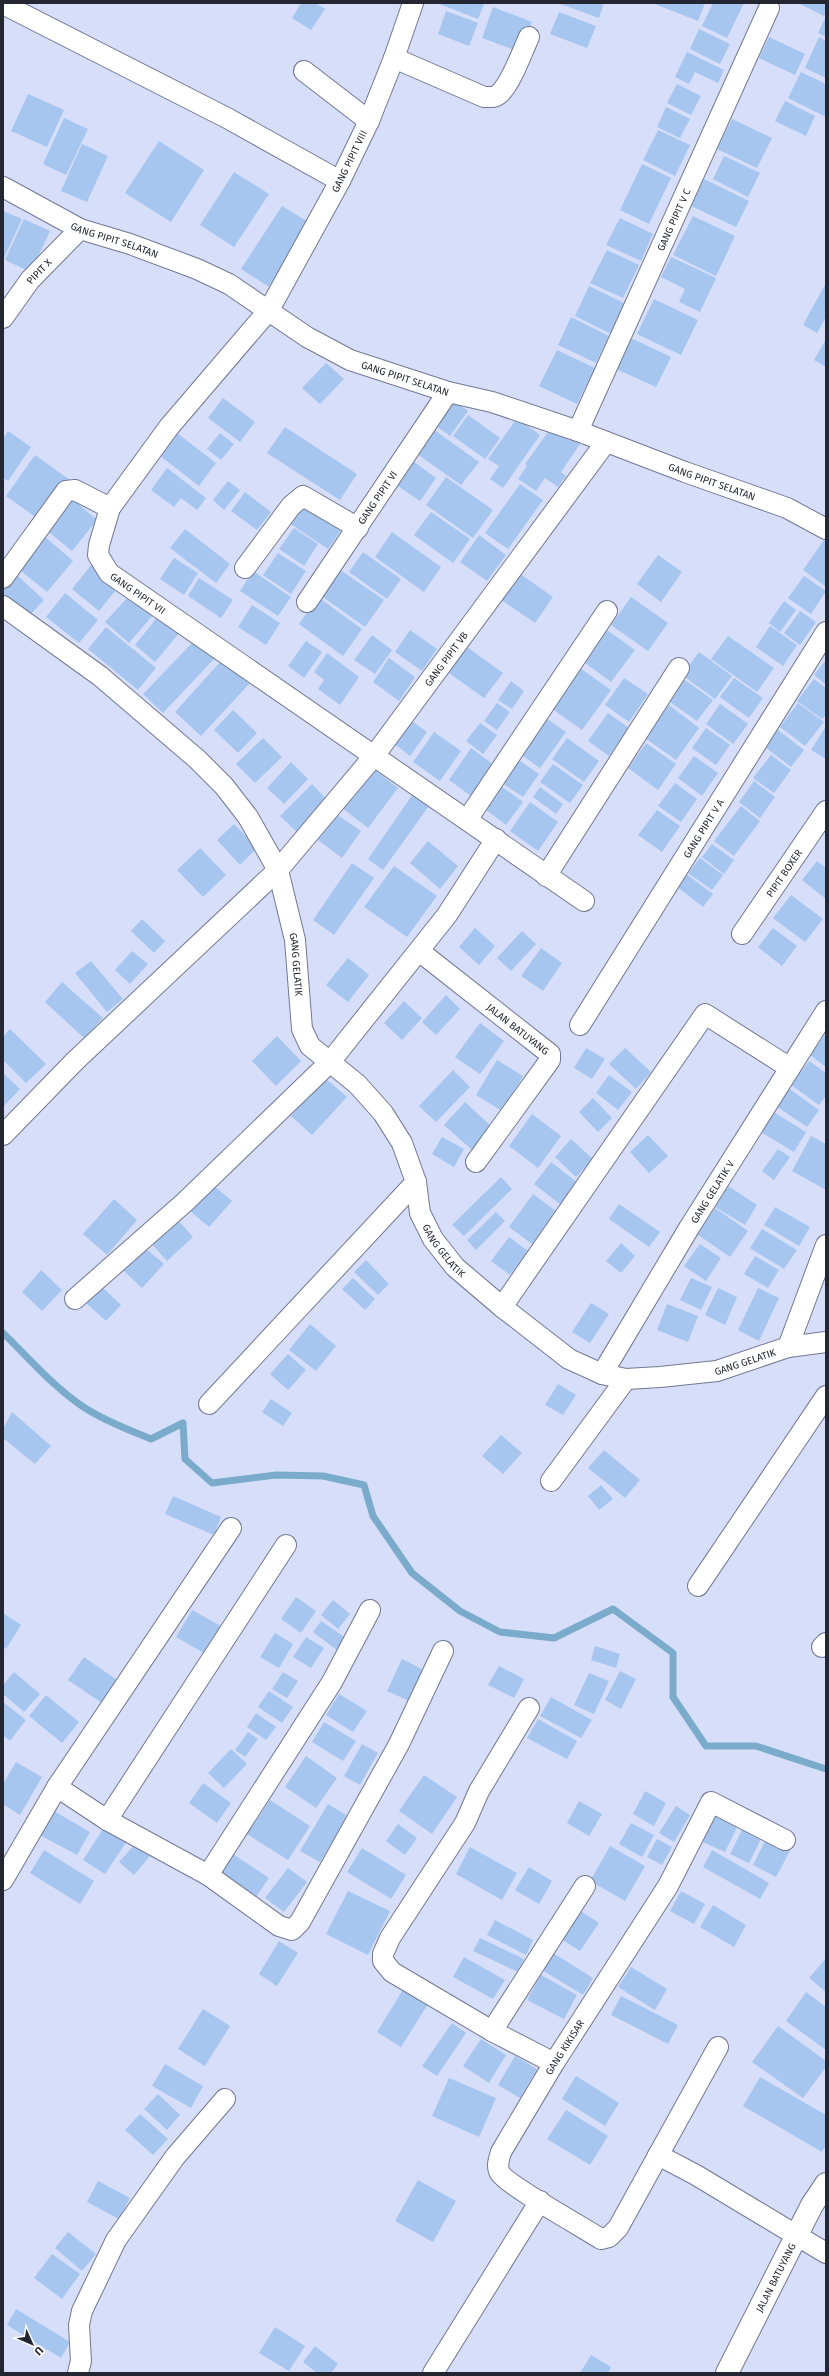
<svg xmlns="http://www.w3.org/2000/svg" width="829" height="2376" font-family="'Fira Sans',sans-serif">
  <rect width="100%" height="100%" fill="#d6defa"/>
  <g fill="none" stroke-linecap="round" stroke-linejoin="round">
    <path stroke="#7aabca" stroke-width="7" d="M3 1333C30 1359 54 1388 85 1408 105 1421 129 1430 151 1439L183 1423 185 1459 212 1483 276 1475 323 1476 364 1485 373 1516 412 1573 460 1611 500 1632 554 1638 613 1609 673 1653V1697L706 1746H756L826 1769"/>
  </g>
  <path fill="#a6c6f0" d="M301 3H315L325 9 311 30 292 18Z
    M437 3H482L484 4 478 19Z
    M558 3H604L599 18Z
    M652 3H705L698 21Z
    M713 3H744L727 38 702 26Z
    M798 3H826V12L824 16Z
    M493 7 532 22 520 52 482 38Z
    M446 11 478 23 469 46 438 34Z
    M559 12 596 26 587 48 550 34Z
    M826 16V37L818 33Z
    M699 29 730 44 720 64 690 49Z
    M769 37 805 54 795 75 759 58Z
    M819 37 826 41V78L805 68Z
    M687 52 724 70 718 83 695 72 689 84 675 77Z
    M801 72 826 84V117L788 98Z
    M677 84 701 96 691 115 667 103Z
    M28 94 64 110 47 147 11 131Z
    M785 101 815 116 806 136 775 121Z
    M666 107 690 119 680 138 657 127Z
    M64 118 88 129 66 175 43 164Z
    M732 119 772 138 757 168 717 149Z
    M658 130 690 145 675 176 643 160Z
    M159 141 204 170 171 222 125 193Z
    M82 144 108 156 87 202 61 191Z
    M724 156 760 173 748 197 713 179Z
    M642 164 671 178 649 224 620 210Z
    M234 172 269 194 234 247 200 225Z
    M704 179 749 201 736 227 691 206Z
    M282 206 310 223 269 287 241 269Z
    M3 211 22 219 3 260Z
    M693 216 735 236 716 276 673 255Z
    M620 218 653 234 641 261 606 245Z
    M24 219 50 231 31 272 5 260Z
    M607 250 639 265 623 298 590 283Z
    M671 257 716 278 700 312 679 302 685 289 661 277Z
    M826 283V317L817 333 803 325Z
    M589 286 626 304 611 334 575 316Z
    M654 299 698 320 681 355 637 334Z
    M571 317 609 336 596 363 558 345Z
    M631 338 671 357 656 387 616 369Z
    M826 339V367L814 360Z
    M557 350 595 368 577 404 539 386Z
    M326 363 344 379 320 404 302 388Z
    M223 398 255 422 240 442 208 418Z
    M450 398 468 411 450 436 432 423Z
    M468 415 500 438 485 459 453 436Z
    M517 418 540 435 503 488 490 479 499 466 488 459Z
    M553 425 580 444 561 472 566 476 558 487 545 478 536 491 518 479 527 466 525 464Z
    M285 427 357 474 340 500 267 453Z
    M430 427 479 462 461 485 413 451Z
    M8 431 31 447 8 481 3 478V439Z
    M177 433 216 463 199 486 159 455Z
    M220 433 234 444 221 460 207 449Z
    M35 455 70 480 41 521 6 496Z
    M409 458 436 478 420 501 392 482Z
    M167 468 206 498 197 510 181 498 174 507 151 490Z
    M446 477 493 510 473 538 426 505Z
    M228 481 240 490 224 510 213 500Z
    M520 484 543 500 508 549 485 533Z
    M245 492 271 512 257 530 231 511Z
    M71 498 97 520 72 551 45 529Z
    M304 501 343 527 328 549 289 523Z
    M431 512 470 539 453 563 414 535Z
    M294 528 318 544 304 566 279 549Z
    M185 529 230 564 216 583 170 548Z
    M392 532 441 567 424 592 375 557Z
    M43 535 73 561 47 592 16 567Z
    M479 535 506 555 487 581 460 562Z
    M826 537V584L825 586 803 570Z
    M363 552 401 579 387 599 349 572Z
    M278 553 306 571 291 594 263 575Z
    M658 555 682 572 661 602 637 584Z
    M174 558 198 573 184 595 160 579Z
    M92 564 119 586 99 611 72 589Z
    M339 569 384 600 365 627 320 595Z
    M253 571 291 597 278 616 240 591Z
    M519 573 553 597 535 623 500 599Z
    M17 575 44 600 27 618 3 596V590Z
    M804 576 826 591 811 614 788 598Z
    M199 578 233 600 221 618 188 596Z
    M65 593 98 620 79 643 46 617Z
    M130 595 153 615 129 643 105 622Z
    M318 597 362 629 343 656 299 624Z
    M631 597 668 623 648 651 611 625Z
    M784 601 796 610 780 632 769 623Z
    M252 605 280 623 266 645 238 627Z
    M800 611 816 622 800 645 784 633Z
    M159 615 180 632 155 662 135 645Z
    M770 626 797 645 783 666 756 647Z
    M106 627 156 668 138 690 88 649Z
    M604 628 635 650 611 682 581 660Z
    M410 630 437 649 422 671 395 652Z
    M372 635 392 650 375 674 354 660Z
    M728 636 774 668 757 692 711 659Z
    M195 640 214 659 163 713 143 694Z
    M306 641 322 652 304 678 288 666Z
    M467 647 503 673 484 698 449 673Z
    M699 652 732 676 715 699 682 675Z
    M327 653 359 677 340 705 318 689 324 680 314 672Z
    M389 658 415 677 399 701 373 682Z
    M222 660 249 684 201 736 175 712Z
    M824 662 826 663V685L814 675Z
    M580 668 611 690 582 730 551 708Z
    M624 678 648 694 629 722 605 705Z
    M682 678 713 700 697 721 667 700Z
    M734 678 763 698 749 718 720 697Z
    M814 679 826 688V715L822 719 797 701Z
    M511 681 524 691 512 709 498 700Z
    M497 703 510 712 497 730 484 721Z
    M798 703 824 722 805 746 780 727Z
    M720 704 748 724 733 744 706 724Z
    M669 705 699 728 676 760 645 738Z
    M233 710 257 733 238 753 214 730Z
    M608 713 629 728 609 756 588 741Z
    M546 718 566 732 540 768 520 754Z
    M409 719 427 732 410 756 392 742Z
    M480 723 497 735 483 754 466 741Z
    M826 726V759L811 750Z
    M706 728 730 745 716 765 692 748Z
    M778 730 804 750 791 767 765 747Z
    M434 732 461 751 440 781 413 762Z
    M263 738 282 757 255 783 236 764Z
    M567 738 599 761 584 782 552 759Z
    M646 743 676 764 658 790 628 768Z
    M471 748 494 765 471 796 449 780Z
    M771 755 791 770 774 793 753 778Z
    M694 756 718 773 702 796 678 778Z
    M519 760 539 774 523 797 502 783Z
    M291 762 308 779 284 804 267 788Z
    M553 764 583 785 570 803 540 782Z
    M372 768 398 788 368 828 342 808Z
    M754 781 775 797 760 818 739 802Z
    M675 783 697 799 681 822 658 806Z
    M312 784 329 802 298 833 280 816Z
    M501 786 523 802 506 825 485 809Z
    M540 787 563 804 556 814 533 797Z
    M415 791 431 803 383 870 368 859Z
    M530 802 558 822 538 851 510 831Z
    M741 806 760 821 734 856 714 841Z
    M657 810 680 826 662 852 638 835Z
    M336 814 361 831 342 858 318 840Z
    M234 824 257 848 240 865 217 840Z
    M428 841 458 866 440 889 410 863Z
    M712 844 734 860 724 874 702 857Z
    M200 848 226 875 203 897 177 870Z
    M700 858 723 875 712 890 688 873Z
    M817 861 826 868V899L802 880Z
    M352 863 374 878 334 935 313 920Z
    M394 866 437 896 407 937 364 907Z
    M686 874 713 894 703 907 676 886Z
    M791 895 823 919 805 942 773 918Z
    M142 919 165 941 154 953 131 931Z
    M475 928 495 946 479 965 459 947Z
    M773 928 797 946 782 966 758 947Z
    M522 931 536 944 511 971 497 958Z
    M541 948 562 963 543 991 521 976Z
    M132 951 148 964 130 984 115 970Z
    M348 958 369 975 348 1002 326 985Z
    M91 961 123 999 107 1012 75 973Z
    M62 982 103 1018 84 1038 45 1002Z
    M446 995 460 1009 436 1035 422 1022Z
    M404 1001 422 1018 402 1040 384 1023Z
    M480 1023 504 1041 480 1074 455 1057Z
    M10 1029 46 1064 26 1083 3 1060V1037Z
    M826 1033V1067L810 1055Z
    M277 1036 301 1061 276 1086 252 1061Z
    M586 1048 605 1059 592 1079 574 1068Z
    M625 1048 651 1072 636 1089 609 1064Z
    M497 1060 523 1076 502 1111 476 1095Z
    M809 1061 826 1073V1096L819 1105 791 1085Z
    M453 1070 470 1087 436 1122 419 1106Z
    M3 1073 20 1089 3 1107Z
    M609 1075 632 1092 618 1110 596 1093Z
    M325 1078 347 1097 312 1135 291 1116Z
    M788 1088 819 1110 807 1127 776 1106Z
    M593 1098 612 1118 598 1132 579 1112Z
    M465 1102 492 1127 472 1150 444 1125Z
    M772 1111 806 1132 794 1152 759 1131Z
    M532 1114 561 1136 538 1168 509 1146Z
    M648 1135 668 1156 649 1173 630 1152Z
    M811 1136 826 1144V1190L792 1171Z
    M442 1137 464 1149 454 1167 432 1154Z
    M571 1139 593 1159 576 1177 555 1157Z
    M778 1149 790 1157 774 1180 762 1171Z
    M551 1162 578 1183 561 1205 534 1184Z
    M501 1177 512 1189 464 1236 452 1225Z
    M213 1185 232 1201 209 1227 190 1211Z
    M728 1186 757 1205 745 1225 715 1207Z
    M533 1194 556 1211 532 1244 509 1227Z
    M114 1199 137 1220 107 1255 83 1234Z
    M619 1204 660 1232 649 1247 609 1219Z
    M775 1207 810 1227 799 1246 764 1225Z
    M715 1208 748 1231 730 1257 697 1234Z
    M496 1212 505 1221 476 1250 467 1240Z
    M177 1219 193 1237 167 1261 151 1243Z
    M762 1229 797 1250 784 1269 750 1248Z
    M509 1237 528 1251 510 1275 491 1261Z
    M621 1243 635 1256 621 1273 606 1261Z
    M700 1244 721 1258 706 1281 684 1266Z
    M144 1247 164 1264 142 1288 123 1270Z
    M755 1256 779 1270 768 1288 744 1274Z
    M366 1260 389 1284 378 1295 354 1272Z
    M41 1270 62 1290 42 1311 22 1292Z
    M353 1278 375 1299 365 1310 342 1289Z
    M691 1278 712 1287 701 1310 680 1300Z
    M102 1287 121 1305 106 1321 86 1303Z
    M718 1288 737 1297 725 1325 705 1315Z
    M758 1288 779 1298 759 1341 738 1330Z
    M591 1303 609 1314 590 1343 572 1332Z
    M667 1304 698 1316 688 1342 657 1330Z
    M310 1324 336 1346 316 1371 289 1350Z
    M288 1354 306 1370 288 1390 270 1374Z
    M558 1384 576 1395 563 1415 545 1405Z
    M271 1399 292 1413 283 1426 262 1412Z
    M12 1412 51 1446 35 1464 3 1438V1429Z
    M501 1435 522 1453 503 1474 482 1456Z
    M604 1450 640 1480 625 1498 588 1468Z
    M601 1485 613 1499 599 1510 588 1496Z
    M173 1496 221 1517 214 1535 165 1514Z
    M296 1597 316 1611 301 1633 281 1619Z
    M333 1600 350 1614 338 1629 321 1615Z
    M192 1610 226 1629 211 1657 176 1637Z
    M3 1613 21 1625 6 1649 3 1647Z
    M321 1621 346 1638 337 1650 313 1632Z
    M275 1633 293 1644 279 1668 260 1657Z
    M306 1637 324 1648 311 1668 293 1657Z
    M595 1646 620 1654 616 1668 591 1660Z
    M84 1657 117 1680 102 1703 68 1680Z
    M402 1659 424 1670 409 1701 387 1691Z
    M499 1666 524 1679 514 1698 488 1685Z
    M620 1671 636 1679 621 1709 605 1700Z
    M14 1672 40 1694 24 1712 3 1694V1685Z
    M283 1672 298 1681 287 1698 272 1689Z
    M589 1673 609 1681 594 1714 574 1705Z
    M269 1691 293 1707 282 1723 258 1707Z
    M339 1694 367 1711 353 1732 326 1715Z
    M46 1695 79 1722 62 1743 29 1716Z
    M551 1697 592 1720 581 1738 540 1716Z
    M3 1702 26 1720 10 1741 3 1735Z
    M256 1713 276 1727 266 1740 247 1727Z
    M538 1719 577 1741 567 1759 527 1738Z
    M324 1722 356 1741 343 1761 312 1742Z
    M248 1732 258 1739 245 1757 235 1750Z
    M362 1744 378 1753 360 1785 344 1776Z
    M231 1749 247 1764 224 1788 208 1773Z
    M306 1756 337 1778 316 1808 285 1787Z
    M16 1762 42 1777 20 1815 3 1804V1784Z
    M424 1775 457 1797 432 1834 399 1811Z
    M203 1783 231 1803 217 1823 189 1803Z
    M645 1791 666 1803 654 1826 633 1814Z
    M270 1800 310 1826 288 1860 247 1834Z
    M579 1801 602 1814 589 1836 567 1823Z
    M328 1804 348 1816 320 1862 300 1851Z
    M676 1806 690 1815 674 1842 659 1833Z
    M52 1810 90 1832 77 1855 38 1834Z
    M709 1810 739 1823 725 1852 696 1839Z
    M631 1823 654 1835 642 1857 619 1844Z
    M398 1824 417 1838 405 1855 386 1841Z
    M105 1826 127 1841 105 1874 83 1860Z
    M744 1826 763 1835 749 1863 730 1854Z
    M767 1837 791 1849 776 1877 753 1865Z
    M657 1839 672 1847 662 1865 647 1857Z
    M135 1844 150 1856 134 1875 119 1862Z
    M610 1846 645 1866 625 1901 590 1881Z
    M470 1847 517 1873 502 1900 456 1874Z
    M362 1848 406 1875 391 1899 347 1872Z
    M44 1850 94 1881 80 1904 30 1873Z
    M712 1850 769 1883 760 1899 703 1867Z
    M230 1852 269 1878 256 1897 218 1870Z
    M529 1867 552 1881 539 1904 515 1890Z
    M288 1868 307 1882 284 1912 265 1898Z
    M348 1891 390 1911 368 1955 326 1934Z
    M681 1891 705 1904 694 1924 670 1911Z
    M713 1905 746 1925 734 1947 700 1927Z
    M576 1908 599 1923 580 1951 558 1937Z
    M495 1920 533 1940 526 1955 487 1935Z
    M480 1938 524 1959 518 1972 473 1951Z
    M279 1941 298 1953 277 1986 259 1974Z
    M553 1953 593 1978 583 1995 542 1970Z
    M464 1957 505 1980 493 1999 453 1977Z
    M826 1958V1992L809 1978Z
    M631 1967 667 1989 655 2010 618 1987Z
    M541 1975 577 1995 564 2019 527 2000Z
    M404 1988 428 2004 401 2047 377 2032Z
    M806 1992 826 2007V2050L786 2021Z
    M621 1996 678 2025 668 2044 611 2015Z
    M203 2009 230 2026 205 2066 178 2049Z
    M452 2023 466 2033 437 2076 422 2066Z
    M778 2026 826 2061V2067L803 2098 752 2062Z
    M481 2039 506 2055 489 2083 463 2066Z
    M515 2056 537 2069 520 2098 498 2085Z
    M165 2064 203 2086 191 2108 152 2086Z
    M576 2076 619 2103 605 2126 562 2099Z
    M760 2077 826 2115V2145L822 2152 743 2106Z
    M449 2078 496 2098 479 2137 432 2116Z
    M158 2094 180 2115 167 2130 144 2109Z
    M566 2110 608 2136 590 2165 547 2139Z
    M140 2114 168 2139 153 2155 125 2130Z
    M418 2180 456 2201 433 2242 395 2221Z
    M98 2181 130 2198 119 2219 87 2202Z
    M68 2232 96 2254 82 2271 55 2248Z
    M52 2254 80 2274 62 2299 34 2278Z
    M16 2309 70 2342 61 2358 7 2325Z
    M275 2327 305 2346 289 2371 259 2353Z
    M315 2346 338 2364 331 2373H317L303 2362Z
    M591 2355 611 2367 608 2373H580Z"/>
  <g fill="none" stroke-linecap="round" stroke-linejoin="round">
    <g stroke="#727892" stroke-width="22">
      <g id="street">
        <path id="s1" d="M413 3 394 58 369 121 340 181 269 310 169 427 110 508 99 545 98 555 109 573 584 901"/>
        <path d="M3 4 227 118 340 181"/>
        <path d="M394 58 484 97C490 97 495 98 499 94 511 84 522 52 529 37"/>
        <path d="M304 71 369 121"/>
        <path id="s2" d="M3 187 80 229 130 244 197 269 229 284 307 337 350 360 448 392 492 402 578 431 685 472 787 508 826 529"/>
        <path id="s3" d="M3 318 30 280 80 229"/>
        <path id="s4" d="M578 431 769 8"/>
        <path d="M245 568 291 506 303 496 358 528"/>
        <path d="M3 578 66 491 75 490 110 508"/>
        <path id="s5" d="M307 602 448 392"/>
        <path id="s6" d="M3 606 100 676 197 759 224 786 248 817 278 870 295 940 302 1029 310 1046 357 1084 383 1113 402 1143 416 1182 420 1213 433 1239 455 1267 502 1307 569 1359 602 1374 626 1379 660 1377 717 1371 788 1347 826 1342"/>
        <path d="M467 820 607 611"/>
        <path d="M546 876 679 668"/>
        <path id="s7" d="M742 934 826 811"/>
        <path id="s8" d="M419 951 550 1054V1060L476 1162"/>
        <path id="s9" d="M580 1025 826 632"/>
        <path id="s10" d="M3 1135 75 1061 278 870 374 756 606 442"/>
        <path d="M75 1299 185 1202 330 1062 447 915 496 839"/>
        <path d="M502 1307 705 1014 790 1068"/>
        <path d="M788 1347 826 1245"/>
        <path id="s11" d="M602 1374 689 1228 826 1011"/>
        <path d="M209 1404 416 1182"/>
        <path d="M551 1481 626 1379"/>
        <path d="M698 1586 826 1396"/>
        <path d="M822 1647 826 1643"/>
        <path d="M529 1708 479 1791 465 1823 390 1938 383 1954V1961L392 1972 492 2031 554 2063"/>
        <path d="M57 1787 107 1820 208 1875 279 1926 292 1930 300 1922 399 1744 443 1651"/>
        <path d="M107 1820 286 1545"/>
        <path d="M208 1875 332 1682 370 1610"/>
        <path d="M3 1880 57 1787 231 1528"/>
        <path d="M492 2031 585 1886"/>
        <path id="s12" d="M718 2047 618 2228 609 2237 601 2239C584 2228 507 2185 500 2173 496 2166 499 2159 501 2152L554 2063 668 1886 711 1802 785 1840"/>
        <path d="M658 2155 696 2175 826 2253"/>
        <path d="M78 2373 81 2361 79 2325 82 2311 116 2240 175 2157 225 2099"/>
        <path d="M433 2373 540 2201"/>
      </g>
    </g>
    <g stroke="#727892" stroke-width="24">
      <g id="secondary">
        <path id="s13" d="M727 2373 812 2205 826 2184"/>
      </g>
    </g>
    <use href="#street" stroke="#fff" stroke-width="20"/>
    <use href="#secondary" stroke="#fff" stroke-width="22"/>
  </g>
  <g text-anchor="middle" stroke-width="3" stroke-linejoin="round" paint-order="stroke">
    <g font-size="10" fill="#242731" stroke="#fff">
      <text transform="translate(349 161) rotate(-64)" y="4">GANG PIPIT VIII</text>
      <text dy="4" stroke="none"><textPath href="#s4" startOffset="232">GANG PIPIT V C</textPath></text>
      <text dy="4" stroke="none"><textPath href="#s2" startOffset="124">GANG PIPIT SELATAN</textPath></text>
      <text dy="4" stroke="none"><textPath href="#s3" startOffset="59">PIPIT X</textPath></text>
      <text dy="4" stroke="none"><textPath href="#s2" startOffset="448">GANG PIPIT SELATAN</textPath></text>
      <text dy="4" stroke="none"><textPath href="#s2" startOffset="772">GANG PIPIT SELATAN</textPath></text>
      <text dy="4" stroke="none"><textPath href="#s5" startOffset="126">GANG PIPIT VI</textPath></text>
      <text dy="4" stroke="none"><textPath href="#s1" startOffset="699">GANG PIPIT VII</textPath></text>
      <text dy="4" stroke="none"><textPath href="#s10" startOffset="652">GANG PIPIT VB</textPath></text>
      <text dy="4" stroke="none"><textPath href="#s9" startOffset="232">GANG PIPIT V A</textPath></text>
      <text dy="4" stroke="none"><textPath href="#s7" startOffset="74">PIPIT BOXER</textPath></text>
      <text dy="4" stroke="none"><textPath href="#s6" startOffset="482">GANG GELATIK</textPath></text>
      <text dy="4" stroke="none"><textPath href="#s8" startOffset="126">JALAN BATUYANG</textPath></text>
      <text dy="4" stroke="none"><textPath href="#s11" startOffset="213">GANG GELATIK V</textPath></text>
      <text dy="4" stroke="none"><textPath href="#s6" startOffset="818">GANG GELATIK</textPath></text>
      <text dy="4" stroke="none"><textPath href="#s6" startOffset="1166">GANG GELATIK</textPath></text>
      <text dy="4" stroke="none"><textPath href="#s12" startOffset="493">GANG KIKISAR</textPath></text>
      <text dy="4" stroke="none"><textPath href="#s13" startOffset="107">JALAN BATUYANG</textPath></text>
    </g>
  </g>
  <rect width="829" height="2376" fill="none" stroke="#242731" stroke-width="8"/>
  <g transform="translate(32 2344) rotate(135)" stroke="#ffffff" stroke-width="3" paint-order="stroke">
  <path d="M0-3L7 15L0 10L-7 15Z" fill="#242731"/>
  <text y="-6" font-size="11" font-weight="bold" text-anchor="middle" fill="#242731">U</text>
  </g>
</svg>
